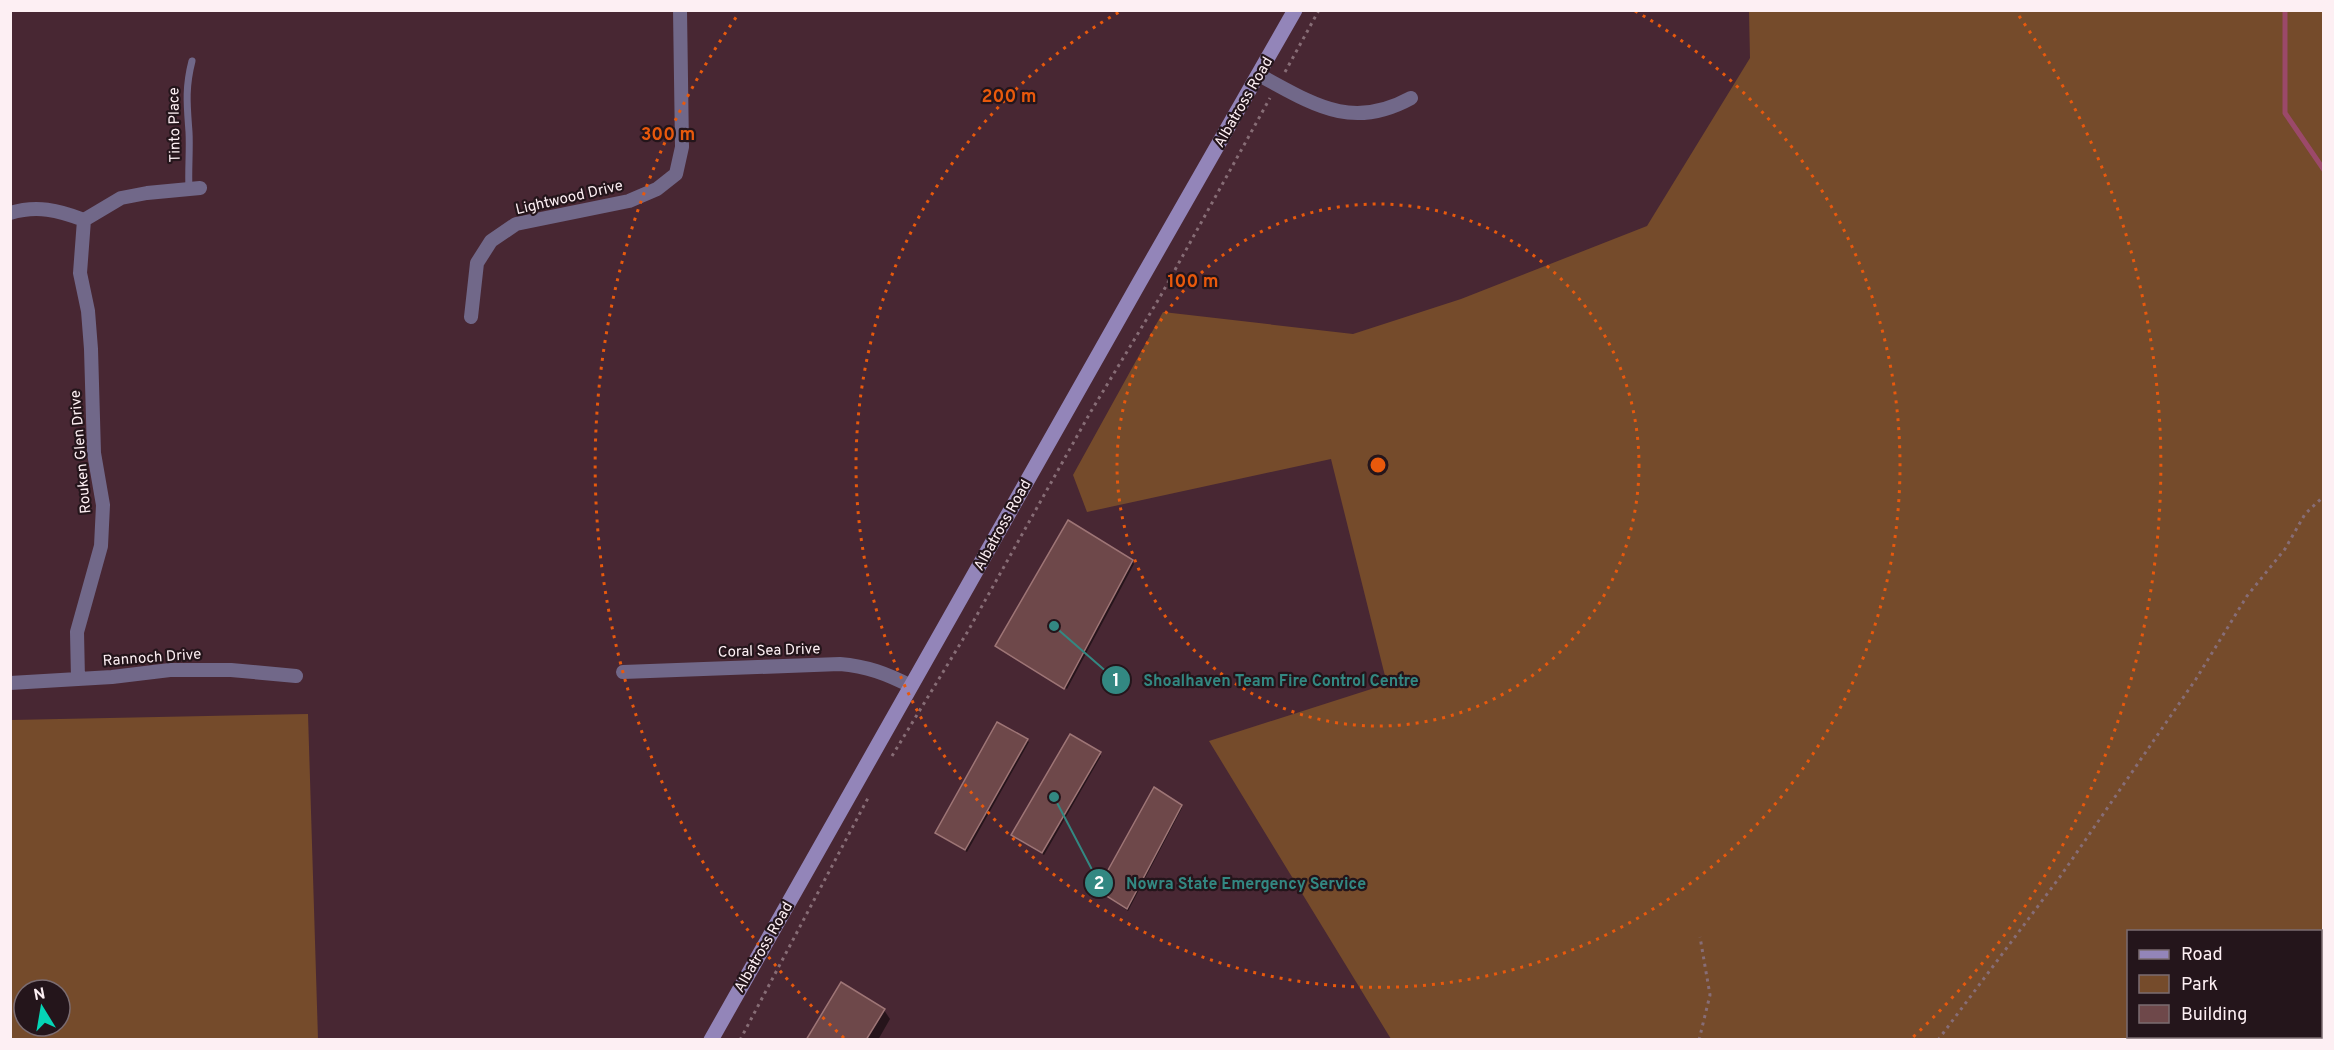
<svg xmlns="http://www.w3.org/2000/svg" width="2334" height="1050" font-family="Overpass,sans-serif">
  <rect width="100%" height="100%" fill="#482733"/>
  <path fill="#754b2b" fill-rule="evenodd" d="M1749 11H2323V1039H1391L1209 741 1387 684 1331 459 1087 512 1073 475 1163 312 1353 334 1461 299 1647 226 1750 58ZM2128 932H2320V1036H2128Z
    M308 714 318 1039H11V720ZM24 990H60V1026H24Z"/>
  <path fill="#0007" d="M1132 561 1134 564 1067 689 997 645Z
    M1027 740 1029 742 967 852 938 835 937 833Z
    M1099 753 1101 756 1044 855 1015 838 1013 835Z
    M1181 806 1182 808 1128 911 1100 892 1098 890Z
    M884 1010 890 1019 878 1040 807 1039Z"/>
  <g fill="none" stroke-linecap="round" stroke-linejoin="round">
    <path stroke="#9b4969" stroke-width="5" d="M2285 10V113L2324 170"/>
  </g>
  <path fill="#6e484a" stroke="#9e7576" stroke-width="1.5" d="M1068 520 1133 560 1064 689 995 646Z
    M997 722 1028 739 965 850 935 833Z
    M1070 734 1101 752 1042 853 1011 835Z
    M1154 787 1182 805 1127 909 1097 890Z
    M841 982 885 1009 866 1040H806Z"/>
  <g fill="none" stroke-linecap="round" stroke-linejoin="round">
    <path stroke="#876d76" stroke-width="3" stroke-dasharray="3 4.5" stroke-linecap="butt" d="M1285 72 1319 10
      M892 756 968 631 1090 413 1160 297 1270 98
      M740 1040 868 798
      M1699 1040 1710 995 1700 937
      M1938 1040 2062 874 2196 679 2247 596 2285 549 2305 514 2324 496"/>
    <path stroke="#716889" stroke-width="7" d="M189 189C188 170 190 150 189 132 187 105 185 88 192 61"/>
    <path stroke="#716889" stroke-width="14" d="M1259 75C1313 104 1351 131 1411 98
      M10 213C37 205 58 210 84 220L121 198 147 193 200 188
      M471 317 477 263 491 241 516 224 629 201 657 189 676 174 682 147 680 10
      M623 672 840 664C867 666 887 674 911 686
      M78 679 77 632 101 546 103 505 94 453 91 349 88 311 80 273 84 220
      M10 683 112 677 170 670H231L296 676"/>
    <path stroke="#9385b9" stroke-width="15" d="M711 1040 1139 283 1295 10"/>
  </g>
  <g fill="none" stroke="#e8590c" stroke-width="3" stroke-dasharray="3 6">
    <circle cx="1378" cy="465" r="261"/>
    <path d="M1635 11A522 522 0 1 1 1121 11"/>
    <path d="M844 1038A783 783 0 0 1 737 16M2019 16A783 783 0 0 1 1912 1038"/>
  </g>
  <g text-anchor="middle" stroke-width="4.5" stroke-linejoin="round" paint-order="stroke">
    <g font-size="15" fill="#fdeff3" stroke="#24151b">
      <text transform="translate(1243 102) rotate(-60)" y="5">Albatross Road</text>
      <text transform="translate(174 125) rotate(-91)" y="5">Tinto Place</text>
      <text transform="translate(569 197) rotate(-13)" y="5">Lightwood Drive</text>
      <text transform="translate(80 452) rotate(-95)" y="5">Rouken Glen Drive</text>
      <text transform="translate(1002 525) rotate(-61)" y="5">Albatross Road</text>
      <text transform="translate(769 650) rotate(-2)" y="5">Coral Sea Drive</text>
      <text transform="translate(152 657) rotate(-4)" y="5">Rannoch Drive</text>
      <text transform="translate(763 947) rotate(-60)" y="5">Albatross Road</text>
    </g>
  </g>
  <circle cx="1378" cy="465" r="9" fill="#e8590c" stroke="#24151b" stroke-width="3"/>
  <g font-size="18" text-anchor="middle" font-weight="bold" fill="#e8590c" stroke="#24151b" stroke-width="4.5" stroke-linejoin="round" paint-order="stroke">
    <text x="1009" y="102">200 m</text>
    <text x="668" y="140">300 m</text>
    <text x="1193" y="287">100 m</text>
  </g>
  <path fill="none" stroke="#338882" stroke-width="2" d="M1054 626L1116 680M1054 797L1099 883"/>
  <g fill="#338882" stroke="#24151b" stroke-width="2">
    <circle cx="1054" cy="626" r="6"/>
    <circle cx="1054" cy="797" r="6"/>
    <circle cx="1116" cy="680" r="15"/>
    <circle cx="1099" cy="883" r="15"/>
  </g>
  <g font-size="18" text-anchor="middle" font-weight="bold" fill="#fff">
    <text x="1116" y="686">1</text>
    <text x="1099" y="889">2</text>
  </g>
  <g font-size="16" text-anchor="middle" font-weight="bold" fill="#338882" stroke="#24151b" stroke-width="4.5" stroke-linejoin="round" paint-order="stroke">
    <text x="1281" y="686">Shoalhaven Team Fire Control Centre</text>
    <text x="1246" y="889">Nowra State Emergency Service</text>
  </g>
  <rect width="2334" height="1050" fill="none" stroke="#fdeff3" stroke-width="24"/>
  <rect x="2127" y="930" width="195" height="108" fill="#24151b" stroke="#7b6c71" stroke-width="1.5"/>
  <rect x="2139" y="950" width="30" height="9" fill="#9385b9" stroke="#7b6c71" stroke-width="1.5"/>
  <text x="2181" y="960" font-size="18" fill="#fdeff3">Road</text>
  <rect x="2139" y="975" width="30" height="18" fill="#754b2b" stroke="#7b6c71" stroke-width="1.5"/>
  <text x="2181" y="990" font-size="18" fill="#fdeff3">Park</text>
  <rect x="2139" y="1005" width="30" height="18" fill="#6e484a" stroke="#7b6c71" stroke-width="1.5"/>
  <text x="2181" y="1020" font-size="18" fill="#fdeff3">Building</text>
  <g transform="translate(42 1008) rotate(349)"><circle r="28" fill="#24151b" stroke="#7b6c71" stroke-width="1.5"/>
  <path d="M0-4.5L10 22L0 15L-10 22Z" fill="#05d5b6"/>
  <text y="-9" font-size="16" font-weight="bold" text-anchor="middle" fill="#fdeff3">N</text>
  </g>
</svg>
